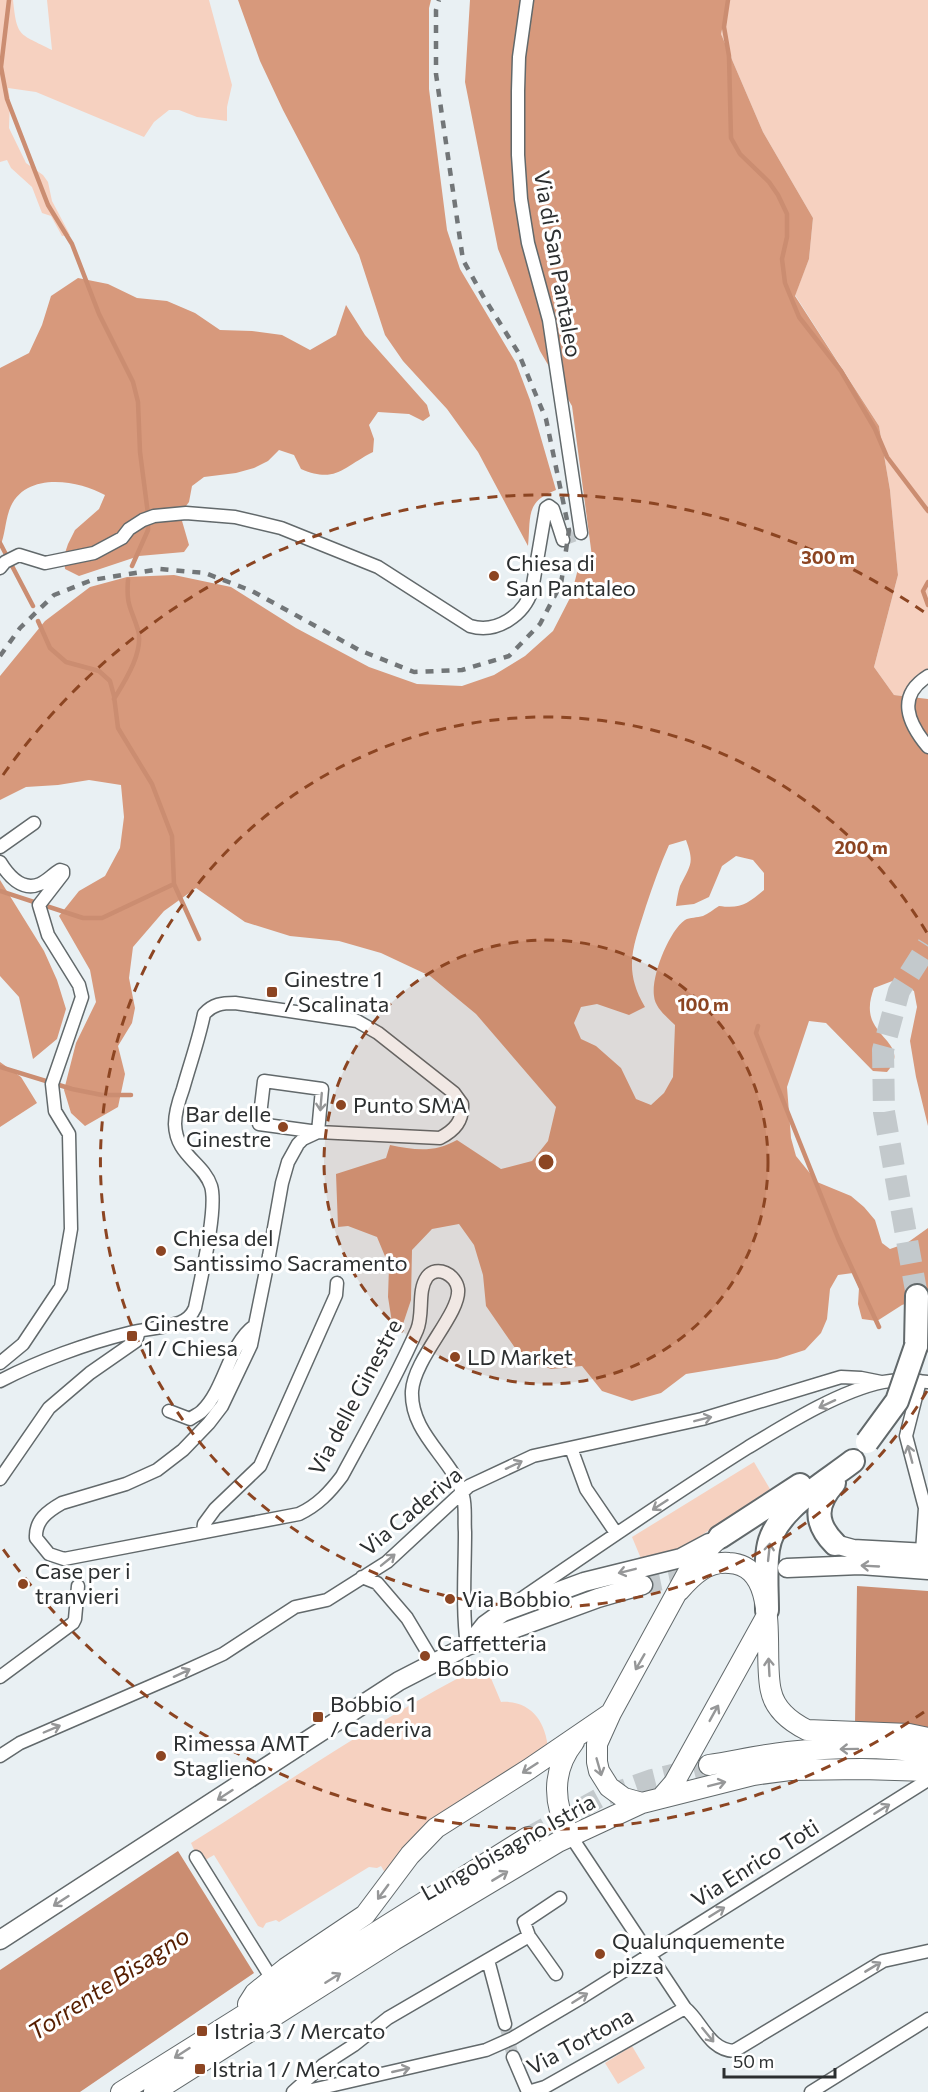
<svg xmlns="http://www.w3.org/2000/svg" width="928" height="2092" font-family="Commissioner,sans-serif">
  <rect width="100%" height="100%" fill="#e9f0f3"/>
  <path fill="#f6d1c0" d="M0 0H13C17 38 19 33 52 50L47 0H209L232 85 227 107V121L197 117 179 110H169L154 122 144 137 36 92 8 88 10 100 9 128 26 163 43 175 48 182 52 201 70 235 62 236 51 216 42 213 32 187 11 168 7 160 0 162Z
    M729 0H928V670L911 682 904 696 894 695 874 667 898 575 890 490 879 426 795 295 809 259 813 218 763 132 721 34Z
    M754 1462 770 1489 696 1539 674 1551 642 1561 632 1537Z
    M485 1664 501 1702C531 1700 546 1722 548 1749L388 1878 381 1866 377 1868 369 1867 279 1922 276 1920 266 1923 263 1928 258 1926 214 1855 200 1863 191 1843C288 1782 383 1716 485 1664Z
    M632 2046 645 2068 618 2084 605 2063Z"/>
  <path fill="#d7997c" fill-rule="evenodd" d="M238 0H431L429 8V89L447 230 460 269 516 363 530 400 556 490C525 502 531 516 528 546L478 452 447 409 403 361 385 335 359 255 283 110 260 61Z
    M470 0H729L721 34 763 132 813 218 809 259 795 296 879 426 890 490 898 575 874 667 894 695 928 699V1126L916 1077 910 1041 917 1007 914 991 895 980 874 988C870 999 868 1009 872 1020 881 1041 907 1049 887 1072L873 1071 826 1023 809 1021 787 1087 791 1138 796 1156 817 1182 851 1196 864 1207 875 1220 882 1243 890 1249 907 1243 928 1228V1296L902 1305 877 1321 862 1319 858 1304 859 1288 853 1273 838 1275 830 1289 827 1319 821 1333 805 1350 777 1359 686 1374 661 1393 632 1401 602 1391 582 1366 551 1369 522 1358 486 1306 483 1275 474 1245 459 1224 432 1229 412 1250 411 1300 403 1324 393 1329 388 1297 389 1266 377 1237 348 1226 338 1227 336 1174 386 1158 390 1145C415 1150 434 1153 457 1140L501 1169 532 1161 548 1141 556 1107 476 1014 430 976 381 953 339 941 290 936 245 922 196 888 164 911 133 947 129 978 135 1008 132 1023 118 1046 125 1074 118 1107 85 1126 71 1113 64 1090 76 1043 96 1002 90 970 59 916 79 891 105 876 120 848 124 817 121 785 89 780 58 785 26 787 0 800V676L45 621 90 587 127 577 174 575 231 587 296 628 369 667 417 684 462 686 494 675 525 656 553 631 571 596 579 565 593 564 572 406 540 351 498 249 465 82ZM686 840C695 864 690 865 680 886 678 892 677 899 676 906L694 904 709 897 722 866 736 856 753 860 764 873V890C747 904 741 909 719 906 714 909 708 914 703 916 697 918 690 917 685 920 669 931 651 976 654 996 655 1008 667 1017 675 1025L673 1077 664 1093 651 1105 636 1099 621 1068 596 1046 581 1039 574 1023 581 1007 597 1004 629 1015 645 1007C622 968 634 945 646 906 653 885 660 865 669 845Z
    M78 278 108 284 137 298 167 301 195 313 220 330 252 331 282 335 310 350 336 335 346 305 365 335 427 405 430 416 423 421 409 414 378 412 369 425 374 439 373 452C343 467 336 484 301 469L294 455 279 450 268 461 254 468 236 473 204 477 192 486 189 502 180 514 189 545 184 552 139 556 79 576 65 569 64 556 68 544 75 530 99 509 105 495C77 479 22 471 9 511 5 523 5 535 0 547V368L29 353 42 325 51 296Z
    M0 880 44 951 57 980 66 1009 57 1039 33 1059 19 997 0 976Z
    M0 1062 21 1077 37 1103 0 1127Z"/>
  <path fill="#cb8d71" d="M857 1586 928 1591V1729L855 1724Z
    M178 1851 254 1973 80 2092H0V1970Z"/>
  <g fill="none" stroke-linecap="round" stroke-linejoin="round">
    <path stroke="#cb8d71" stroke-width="4.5" d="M9 0 1 67 7 99 48 205 72 244 99 314 133 382 138 402 140 452 148 514V530L132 566
      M728 0 724 27 729 56 731 138 740 154 769 182 778 195 787 214V237L782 259 785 283 799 317 841 371 875 429 887 457 928 511
      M0 543 33 606
      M928 582 923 591 928 605
      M38 621 50 648 66 662 99 671 110 681 114 696 118 728 152 784 172 836 174 884 199 939
      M114 699C125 681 144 652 138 630 131 607 126 606 128 580
      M0 891 83 918H102L174 884
      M758 1026 756 1033 838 1238 879 1327
      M0 1067 72 1089 102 1095H131"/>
    <path stroke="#c3c9cc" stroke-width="12" stroke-dasharray="12 6" stroke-linecap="butt" d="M563 540 581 533
      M505 2024 513 2057"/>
    <path stroke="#c3c9cc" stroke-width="18" stroke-dasharray="18 9" stroke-linecap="butt" d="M643 1585 696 1574"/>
    <path stroke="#c3c9cc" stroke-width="20" stroke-dasharray="20 10" stroke-linecap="butt" d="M528 1837 601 1797 652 1779 709 1765"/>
    <path stroke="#c3c9cc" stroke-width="22" stroke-dasharray="22 11" stroke-linecap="butt" d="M917 1296 884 1112 883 1050 899 991 928 945"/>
    <g stroke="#62696b" stroke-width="15">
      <path id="street" d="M527 0 519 57 518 91V155L521 199 528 243 549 320 581 533
        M0 568 5 562 19 555 45 563 94 553 122 538 129 529 143 520 154 516 186 513 235 517 281 528 378 567 470 626C497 634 524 615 532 590L546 508 549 506 553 509 563 540
        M928 676C896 696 908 723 928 747
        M0 847 34 823
        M0 862C8 875 22 892 40 884 47 881 53 874 60 870L63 871V874L39 905 48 935 79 985 82 997 52 1084 55 1111 69 1134 71 1229 61 1287 23 1344 0 1363
        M318 1132 303 1139 298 1144 288 1162 282 1183 269 1256 251 1345 222 1406 209 1423 183 1450 157 1470 126 1484 62 1503C48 1511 35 1520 36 1538L49 1554 64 1559 299 1514C318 1505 330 1492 342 1476 368 1428 395 1380 417 1330 424 1314 417 1291 427 1277 437 1264 456 1275 458 1289 461 1313 414 1358 412 1391 410 1435 454 1459 463 1496 466 1507 464 1521 465 1532 465 1570 462 1609 467 1646
        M0 1381C38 1361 88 1343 129 1333 145 1329 163 1328 179 1323 187 1320 192 1315 195 1308 200 1282 218 1209 211 1186 203 1162 176 1156 175 1124 175 1112 179 1100 183 1089 190 1064 199 1039 204 1014 213 1004 222 1003 235 1003L357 1021 378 1033 454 1093 462 1104C463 1121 455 1130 440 1138L318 1132 259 1124 264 1081 322 1089 318 1132
        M920 1381 906 1436 925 1508 922 1552
        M169 1411 190 1419C194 1416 199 1414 202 1411 225 1389 229 1344 254 1326
        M571 1448 586 1489 616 1533
        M0 1479 49 1408 90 1373 136 1341 139 1331
        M203 1532 204 1524 215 1509 260 1466 336 1295 337 1283
        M362 1577 377 1583 407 1618 434 1663
        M518 1601C594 1549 669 1497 747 1448 785 1425 839 1391 883 1382 898 1379 912 1380 928 1382
        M0 1677 73 1623 75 1619 78 1586
        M0 1756 20 1743 179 1674 223 1654 295 1607 327 1600 387 1562 469 1486 533 1456 702 1419 841 1377 861 1378 881 1382
        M570 1835 685 2008C702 2022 709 2050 734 2051L883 1961 928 1951
        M196 1857 272 1979
        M529 1936 556 1974
        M488 1960 505 2024
        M513 2057 528 2092 545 2087 685 2008
        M293 2092 323 2065 354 2045 388 2018 529 1936 524 1922 560 1898
        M303 2092 486 2050 513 2038 584 1996 928 1780
        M811 2092 928 2019"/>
    </g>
    <g stroke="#62696b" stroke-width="21">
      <path id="secondary" d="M835 1544 853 1549 928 1553
        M787 1568 860 1565 928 1570
        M469 1645 485 1625 503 1612 584 1582 681 1558 709 1543
        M0 1940 399 1681 467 1646 598 1598 643 1585"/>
    </g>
    <g stroke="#62696b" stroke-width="22">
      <path id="primary" d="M679 1591C692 1576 707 1561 729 1563 783 1566 762 1657 771 1691 775 1710 791 1722 807 1730L909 1734 928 1738
        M709 1765C735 1761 761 1755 788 1752 833 1747 883 1746 928 1753
        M661 1798 674 1783 766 1617
        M642 1803 624 1798 609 1787 599 1771 597 1762V1744L611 1713 693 1563 720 1537
        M570 1835C553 1805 551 1771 574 1742
        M248 2004 255 1993 286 1968 365 1915 410 1855 436 1828 529 1769 611 1713
        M121 2092 528 1837
        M154 2092 394 1940 558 1842 642 1803 753 1775 790 1770 862 1769 928 1771"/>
    </g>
    <g stroke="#62696b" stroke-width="26">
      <path id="highway" d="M916 1346 917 1296
        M834 1483C815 1504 814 1523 835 1544
        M720 1537 800 1485
        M767 1610C767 1590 765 1569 768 1549 773 1511 825 1483 853 1461"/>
    </g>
    <use href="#street" stroke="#fff" stroke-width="12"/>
    <use href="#secondary" stroke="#fff" stroke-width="18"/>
    <use href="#primary" stroke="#fff" stroke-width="20"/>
    <use href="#highway" stroke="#fff" stroke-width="22"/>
    <path stroke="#727678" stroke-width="4.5" stroke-dasharray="8 8" stroke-linecap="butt" d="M0 656 20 628 54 595 92 580 160 569 205 573 252 591 359 650 414 672 462 670 509 656 540 624 561 584 569 530 546 419 518 352 483 296 463 260 436 74V10L439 0"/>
    <g stroke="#62696b" stroke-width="26" stroke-linecap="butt">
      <path id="highway-bridge" d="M867 1442 897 1401 916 1346"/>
    </g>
    <use href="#highway-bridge" stroke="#fff" stroke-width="22"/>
  </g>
  <defs><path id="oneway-shaft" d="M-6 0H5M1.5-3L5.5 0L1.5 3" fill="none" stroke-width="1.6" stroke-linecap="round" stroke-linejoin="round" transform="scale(1.5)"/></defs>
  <g stroke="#969798">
    <use href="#oneway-shaft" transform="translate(321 1102) rotate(95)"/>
    <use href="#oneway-shaft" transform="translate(827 1404) rotate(155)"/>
    <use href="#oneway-shaft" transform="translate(703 1419) rotate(-14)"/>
    <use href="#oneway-shaft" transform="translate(910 1454) rotate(-105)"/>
    <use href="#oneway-shaft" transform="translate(514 1465) rotate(-25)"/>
    <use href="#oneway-shaft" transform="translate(660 1505) rotate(147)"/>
    <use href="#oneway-shaft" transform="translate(769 1552) rotate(-84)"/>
    <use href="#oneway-shaft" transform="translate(388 1560) rotate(-39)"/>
    <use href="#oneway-shaft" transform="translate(870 1566) rotate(-177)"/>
    <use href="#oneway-shaft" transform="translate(627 1571) rotate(166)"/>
    <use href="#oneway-shaft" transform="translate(640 1662) rotate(120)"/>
    <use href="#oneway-shaft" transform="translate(769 1667) rotate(-93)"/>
    <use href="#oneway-shaft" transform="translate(182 1673) rotate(-25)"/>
    <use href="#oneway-shaft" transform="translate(714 1713) rotate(-61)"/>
    <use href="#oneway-shaft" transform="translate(52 1729) rotate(-23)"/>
    <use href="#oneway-shaft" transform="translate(849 1749) rotate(179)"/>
    <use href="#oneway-shaft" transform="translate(599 1767) rotate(74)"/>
    <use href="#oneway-shaft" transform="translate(530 1768) rotate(147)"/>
    <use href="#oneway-shaft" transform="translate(717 1784) rotate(-14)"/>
    <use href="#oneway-shaft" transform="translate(225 1795) rotate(147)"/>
    <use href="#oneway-shaft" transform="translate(882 1809) rotate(-32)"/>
    <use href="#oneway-shaft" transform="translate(500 1876) rotate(-31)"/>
    <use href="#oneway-shaft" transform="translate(383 1892) rotate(126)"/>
    <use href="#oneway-shaft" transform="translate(61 1901) rotate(147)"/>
    <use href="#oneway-shaft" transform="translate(717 1912) rotate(-32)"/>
    <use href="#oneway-shaft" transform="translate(873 1967) rotate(-31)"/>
    <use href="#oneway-shaft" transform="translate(333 1978) rotate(-32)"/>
    <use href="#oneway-shaft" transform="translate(580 1998) rotate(-32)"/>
    <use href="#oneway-shaft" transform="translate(708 2035) rotate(51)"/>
    <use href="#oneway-shaft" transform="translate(182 2053) rotate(147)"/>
    <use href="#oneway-shaft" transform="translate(401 2070) rotate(-13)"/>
  </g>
  <circle cx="546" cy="1162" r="222" fill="#8c4522" fill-opacity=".12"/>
  <g fill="none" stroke="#8c4522" stroke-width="3" stroke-dasharray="10 8">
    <circle cx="546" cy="1162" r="222"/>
    <path d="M927 1391A445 445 0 1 1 927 933"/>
    <path d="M924 1712A667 667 0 0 1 3 1549M3 775A667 667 0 0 1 924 612"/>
  </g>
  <g fill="#8c4522" stroke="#fff" stroke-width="2">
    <circle cx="494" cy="576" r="6"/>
    <rect x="266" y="986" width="12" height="12" rx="3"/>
    <circle cx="341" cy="1105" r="6"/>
    <circle cx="283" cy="1127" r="6"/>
    <circle cx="161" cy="1251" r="6"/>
    <rect x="126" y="1330" width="12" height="12" rx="3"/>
    <circle cx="455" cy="1357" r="6"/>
    <circle cx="23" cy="1584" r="6"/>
    <circle cx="450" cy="1599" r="6"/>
    <circle cx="425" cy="1656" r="6"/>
    <rect x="312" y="1711" width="12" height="12" rx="3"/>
    <circle cx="161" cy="1756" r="6"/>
    <circle cx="600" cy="1954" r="6"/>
    <rect x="196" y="2025" width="12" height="12" rx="3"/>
    <rect x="194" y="2063" width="12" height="12" rx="3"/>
  </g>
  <g text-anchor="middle" stroke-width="6" stroke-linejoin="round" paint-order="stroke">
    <g font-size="22" fill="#2c2f30" stroke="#fff">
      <text transform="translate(558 264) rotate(80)" y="8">Via di San Pantaleo</text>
      <text transform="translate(355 1397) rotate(-62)" y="8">Via delle Ginestre</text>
      <text transform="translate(411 1511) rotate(-40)" y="8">Via Caderiva</text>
      <text transform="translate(508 1847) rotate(-29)" y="8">Lungobisagno Istria</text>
      <text transform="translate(755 1863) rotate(-32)" y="8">Via Enrico Toti</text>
      <text transform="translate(580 2041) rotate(-28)" y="8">Via Tortona</text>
    </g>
    <g font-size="22" fill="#2c2f30" stroke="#fff" text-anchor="start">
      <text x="506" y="571">Chiesa di<tspan x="506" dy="25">San Pantaleo</tspan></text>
      <text x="284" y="987">Ginestre 1<tspan x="284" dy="25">/ Scalinata</tspan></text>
      <text x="353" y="1113">Punto SMA</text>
      <text x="271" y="1122" text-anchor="end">Bar delle<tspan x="271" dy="25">Ginestre</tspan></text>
      <text x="173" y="1246">Chiesa del<tspan x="173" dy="25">Santissimo Sacramento</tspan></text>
      <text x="144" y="1331">Ginestre<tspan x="144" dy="25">1 / Chiesa</tspan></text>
      <text x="467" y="1365">LD Market</text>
      <text x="35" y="1579">Case per i<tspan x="35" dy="25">tranvieri</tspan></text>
      <text x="462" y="1607">Via Bobbio</text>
      <text x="437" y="1651">Caffetteria<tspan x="437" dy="25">Bobbio</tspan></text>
      <text x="330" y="1712">Bobbio 1<tspan x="330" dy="25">/ Caderiva</tspan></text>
      <text x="173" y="1751">Rimessa AMT<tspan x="173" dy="25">Staglieno</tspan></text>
      <text x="612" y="1949">Qualunquemente<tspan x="612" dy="25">pizza</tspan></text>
      <text x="214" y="2039">Istria 3 / Mercato</text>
      <text x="212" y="2077">Istria 1 / Mercato</text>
    </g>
    <g font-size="24" font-style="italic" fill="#561e00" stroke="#fff">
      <text transform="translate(109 1984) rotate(-33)" y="8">Torrente Bisagno</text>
    </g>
  </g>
  <circle cx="546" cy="1162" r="9" fill="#8c4522" stroke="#fff" stroke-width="3"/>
  <g font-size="18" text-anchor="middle" font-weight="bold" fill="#8c4522" stroke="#fff" stroke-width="6" stroke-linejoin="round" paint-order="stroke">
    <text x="828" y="564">300 m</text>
    <text x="861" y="854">200 m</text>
    <text x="703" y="1011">100 m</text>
  </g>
  <path d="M724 2068v9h111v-9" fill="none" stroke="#2c2f30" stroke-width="3"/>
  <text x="733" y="2068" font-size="18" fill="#2c2f30" stroke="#ffffff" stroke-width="4.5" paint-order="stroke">50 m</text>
</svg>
